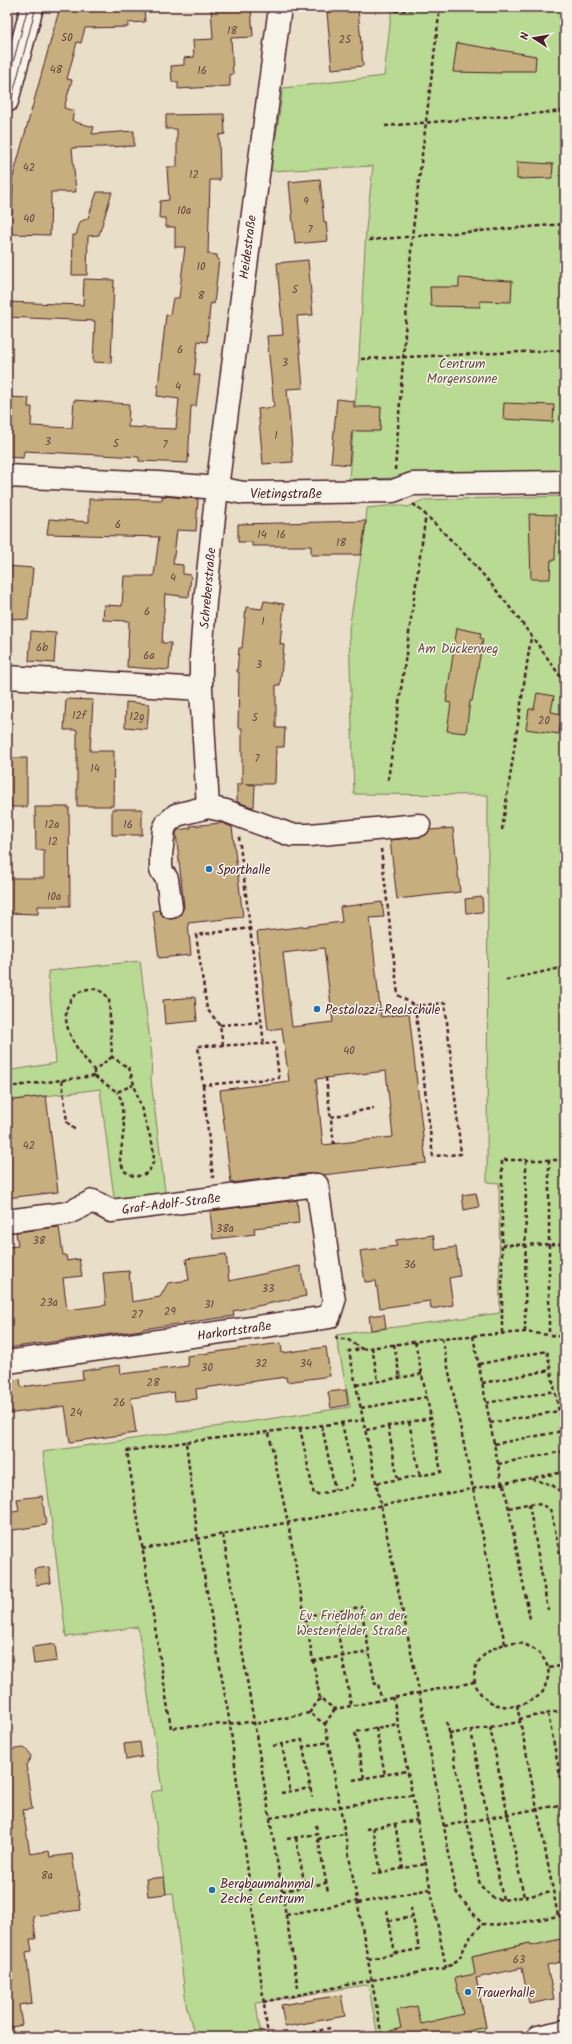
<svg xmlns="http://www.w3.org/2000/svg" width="572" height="2044" font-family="Kalam,sans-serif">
  <rect width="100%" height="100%" fill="#e9dec8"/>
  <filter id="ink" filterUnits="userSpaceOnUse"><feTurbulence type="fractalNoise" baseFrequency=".025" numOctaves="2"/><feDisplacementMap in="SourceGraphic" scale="8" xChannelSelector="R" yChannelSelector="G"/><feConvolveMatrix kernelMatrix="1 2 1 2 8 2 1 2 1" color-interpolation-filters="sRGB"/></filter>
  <g filter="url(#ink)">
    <path fill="#b8da93" stroke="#817c5f" d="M392 7H565V475L349 479 359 357 366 229 373 166 271 171 283 88 384 76Z
      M565 496V1938L531 1946 530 1943 472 1956 486 2027 481 2035 472 2037H378L369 1989 365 1985 256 2003 261 2037H195L186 2004 173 1893 166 1894 151 1792 162 1790 138 1627 66 1637 43 1452 350 1407 336 1335 500 1313 499 1183 487 1182 488 795 354 794 349 629 365 531 367 508 397 505 408 507 423 500Z
      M140 961 152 1057 151 1080 166 1199 115 1205 100 1089 7 1101V1071L56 1063 48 971Z"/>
    <path fill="#c7ae7e" stroke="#4a1f2b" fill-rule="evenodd" d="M60 7H144L145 22 128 23V27L85 28 81 43 77 42 67 79 72 80 64 108 74 111 72 120 75 122 94 127 92 134 134 131V146L72 148 76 192H51L50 235 9 234V213H12L13 185 11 184Z
      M251 7 253 37 231 38 233 74 230 75V86L178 89V82H172L171 66 184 65V58L194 57 193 40 213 39 211 8Z
      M358 9 363 66 332 69 327 12Z
      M457 43 536 56 535 71H501V73L453 72Z
      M224 114 225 134 219 135 220 180H210L208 254 217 255V259H219L214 304 211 303 210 306 207 342 198 341 194 375H200L196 406H191L188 463 139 461V457L24 451 23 458 7 457V397L29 398 28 407H32L31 426 72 428 74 400 129 404 128 427 176 429 179 399 157 396 166 315H170L173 298H179L185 247H175V227H166V218H159L160 201 169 200 167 167H177V129H166V115Z
      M517 162 553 164 552 178 517 179Z
      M320 179 324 222H326L328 241 295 244 289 182Z
      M97 192H112L99 235 88 236 87 275H72L73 235H76L80 222 88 218Z
      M308 260 313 315 297 316 303 388 287 389 293 462 263 464 258 409 274 407 267 336 283 335 277 263Z
      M459 278 512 281 511 302 480 301V307L431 306 430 287H459Z
      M84 279 114 280 111 363 93 362 95 321 7 317V302L83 305Z
      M337 399 354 401V407H381L380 431H352L349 465 331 463Z
      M504 403 554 405 553 422 503 419Z
      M162 496 198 499 196 531 177 530 173 564 183 565V574L191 575 189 597 165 594 162 643H171L169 670 127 667 129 621 103 620 104 605 122 606 124 576H154L159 537 47 534 49 519 89 522V499L162 500Z
      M529 514 556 515 555 560H551L550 579H531Z
      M366 521 361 555H311V546H252V542H238V524Z
      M7 566 33 568 28 620 7 618Z
      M264 601 284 604 280 644 284 645 280 685H276V728H285L284 747H276L275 783 272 784H245L255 785 254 807H252L237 802V784H242V728H238L239 672H237L239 648H242L246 607 262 609Z
      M457 628 481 633 480 638 483 639 472 701H470L466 733 447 731 451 703 446 702Z
      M31 631 56 633 54 663 29 661Z
      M537 693 554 696 551 712 562 714 559 734 526 729 529 709H534Z
      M66 699 93 700 90 751H114L113 806H77V730H64Z
      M126 702 149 704 147 729 125 727Z
      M7 758H27V807H10V799H7Z
      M35 807H69L70 906H38V914L7 913V878H44V850H36Z
      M112 809H142V835H112Z
      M222 823 232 827 243 917 188 923 191 955 159 958 153 911 159 910 166 918 172 919 179 917 184 907 176 833 178 830 191 828 190 826Z
      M453 828 460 892 397 899 390 840 420 837 426 835 430 830Z
      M482 897 483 912 466 913 465 899Z
      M382 902 384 917 370 918 381 1017 409 1013 426 1163 323 1175 315 1173 231 1183 220 1090 289 1081 282 1028 268 1030 257 932 342 922 340 907ZM324 948 333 1022 292 1027 283 953ZM386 1071 393 1137 323 1145 316 1079Z
      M195 997 197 1021 165 1024 163 1000Z
      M46 1096 58 1192 7 1198V1101Z
      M476 1193 479 1207 464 1210 462 1195Z
      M297 1200 299 1223 254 1228 255 1234 213 1239 210 1211Z
      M59 1227 63 1255H66L67 1261 79 1259 82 1276 63 1278 67 1310 106 1305 103 1273 129 1271 132 1302 160 1297 168 1283 189 1280 186 1259 226 1254 229 1281 300 1266 306 1296 233 1311 234 1316 142 1329V1330L7 1348V1247L18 1246 16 1232Z
      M433 1235 436 1250 456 1247 460 1276 449 1278 453 1305 431 1309 430 1301 380 1308 376 1281 365 1282 360 1251 397 1246 396 1240Z
      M384 1314 386 1328 371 1330 369 1316Z
      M281 1343 282 1353 326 1347 330 1376 287 1382 286 1377 196 1389 197 1399 175 1401 174 1392 131 1398 136 1433 70 1442 65 1406 7 1414V1381L20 1379 21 1387 83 1379 82 1371 120 1365 121 1374 188 1366 187 1356Z
      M346 1390 348 1405 331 1408 328 1392Z
      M42 1496 46 1525 7 1531V1513L19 1511 17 1499Z
      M49 1567 51 1583 36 1585 34 1569Z
      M55 1644 57 1661 34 1664 32 1647Z
      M140 1742 142 1757 126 1760 124 1744Z
      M24 1748 29 1752 31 1757 26 1765 32 1809 23 1810 30 1854 49 1851 50 1857 72 1854 81 1910 33 1916 36 1939H30L32 1951 26 1952 32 2003 19 2005 22 2025 7 2028V1750Z
      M164 1877 166 1894 148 1896 146 1879Z
      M565 1938V1961L547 1965 554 1999 529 2004 522 1968 476 1978 486 2027 443 2037H390V2031L401 2028 397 2010 417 2006 421 2024 463 2014 455 1978 475 1974 472 1956 530 1943 531 1946Z
      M341 1995 345 2016 285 2027 281 2005Z"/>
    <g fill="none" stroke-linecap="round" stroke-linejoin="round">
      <g stroke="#4a1f2b" stroke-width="25">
        <path id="minor" d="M7 476 158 483 217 488 244 493 393 491 412 484 565 482
          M7 677 201 689
          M208 807 201 689V658L205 602 217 488 280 7
          M171 907 167 879 161 870V855L164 829 167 823 176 815 208 807 226 811 291 835H310L419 825
          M7 1221 68 1213 93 1201 111 1211 317 1185 334 1301 329 1317 7 1362
          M538 2037 565 2031"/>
      </g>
      <g stroke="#4a1f2b" stroke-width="25">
        <path id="major" d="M7 101 32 7"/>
      </g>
      <path stroke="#4a1f2b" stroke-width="2.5" stroke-dasharray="4 3" stroke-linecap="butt" d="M395 11 431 7
        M385 126 565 111
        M369 240 565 224
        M361 359 565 350
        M395 470 412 237 440 7
        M413 504C427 515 438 527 451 540 494 583 530 633 565 683
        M388 780 426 514
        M502 830 531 637
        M239 837 264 1044 275 1043 279 1078 203 1085 198 1046 264 1044
        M381 849 398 995 415 1006 433 1156 461 1154 445 1003 415 1006
        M506 980 565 967
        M220 1025 262 1022
        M223 1045 220 1025 207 1009 196 935 251 928
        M112 1057 94 1070C82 1056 67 1037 66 1018 64 994 94 977 109 999L112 1057 129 1068 153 1146 154 1161 148 1173 135 1177 124 1171 120 1160 124 1127 121 1099 117 1092
        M94 1070V1076L117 1092 133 1085
        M326 1078 334 1144
        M62 1080 67 1122 76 1131
        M203 1085 213 1178
        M7 1087 94 1076
        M331 1117 374 1108
        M549 1160V1335
        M502 1245 565 1244
        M525 1332 526 1160
        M502 1333V1160H565
        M336 1336 337 1339H347L362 1349 349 1351 419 1691 456 1892 482 1924 506 1925 565 1915
        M473 1336 502 1484
        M442 1338 505 1644
        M415 1342 431 1418
        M394 1344 400 1378
        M372 1347 378 1381
        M362 1349 442 1338 525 1332 565 1337
        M479 1364 547 1351 565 1442
        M482 1383 551 1370
        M356 1385 422 1374
        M486 1403 555 1391
        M361 1408 426 1397
        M409 1422 420 1476
        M490 1423 559 1411
        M322 1426 335 1490
        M388 1426 398 1480
        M300 1428 314 1495 349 1487 352 1485 354 1479 342 1423
        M366 1430 431 1418 441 1472 377 1483
        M269 1433 288 1523 320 1699 335 1709 475 1682
        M186 1442 127 1451 171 1728 250 1722 255 1724 309 1713 325 1724 382 2037
        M494 1444 563 1431
        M498 1464 565 1451
        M532 1479 552 1485 565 1495
        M504 1484 530 1619
        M529 1504 548 1610
        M509 1508C523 1505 539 1499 551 1511L565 1578
        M223 1535 298 1988
        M142 1549 565 1472
        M334 1611 351 1705
        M305 1616 361 1607 375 1684 378 1683 381 1699
        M505 1644C511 1643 520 1642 526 1645 541 1651 554 1667 546 1683 545 1687 544 1691 541 1694 487 1735 442 1663 505 1644Z
        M313 1661 369 1652
        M549 1668 565 1665
        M393 1697 446 1968
        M517 1705 558 1916
        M309 1713 320 1699
        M548 1714 565 1801
        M519 1719 565 1710
        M447 1722 480 1885 493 1898 503 1900 553 1892
        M325 1724 335 1709
        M490 1727 524 1897
        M376 1728 385 1775
        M471 1730 503 1900
        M449 1734 520 1722
        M282 1744 290 1792
        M273 1746 302 1740 303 1747 328 1742
        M303 1747 312 1797
        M364 1778 355 1732 398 1724
        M353 1780 407 1771
        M281 1793 310 1788
        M270 1818 412 1795
        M395 1824 403 1869
        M316 1825 317 1834
        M444 1826 565 1804
        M373 1827 381 1873
        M366 1829 417 1820
        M296 1838 305 1887
        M287 1839 317 1834 328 1892
        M318 1839 344 1834
        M372 1874 426 1864
        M282 1891 326 1883
        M358 1903 430 1889
        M387 1910 395 1954
        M286 1915 357 1901
        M389 1921 413 1917
        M368 1959 419 1949 411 1908
        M263 2002 372 1980 446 1968 459 1959 468 1940 482 1924
        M268 2037 230 1724 198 1540 186 1442 364 1420
        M301 2037V2035L330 2028"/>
      <use href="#minor" stroke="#f7f3e8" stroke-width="22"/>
      <use href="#major" stroke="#f7f3e8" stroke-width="22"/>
      <path stroke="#4a1f2b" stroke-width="1" d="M7 85 28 7
        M7 116 36 7"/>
    </g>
  </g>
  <g fill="#1f6fb2" stroke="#f7f3e8" stroke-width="1.5">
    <circle cx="209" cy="869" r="4"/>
    <circle cx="317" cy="1009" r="4"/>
    <circle cx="212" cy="1890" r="4"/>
    <circle cx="468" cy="1992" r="4"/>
  </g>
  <g text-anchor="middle" stroke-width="3" stroke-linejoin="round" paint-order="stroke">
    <g font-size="11" fill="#694340">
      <text x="232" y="34">18</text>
      <text x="67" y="41">50</text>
      <text x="345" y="43">25</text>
      <text x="56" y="73">48</text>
      <text x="202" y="74">16</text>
      <text x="29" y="171">42</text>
      <text x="194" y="178">12</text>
      <text x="306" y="205">9</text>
      <text x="184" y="214">10a</text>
      <text x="29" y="222">40</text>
      <text x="310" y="233">7</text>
      <text x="201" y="270">10</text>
      <text x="295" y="293">5</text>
      <text x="201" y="299">8</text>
      <text x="180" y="353">6</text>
      <text x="285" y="366">3</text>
      <text x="178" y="390">4</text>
      <text x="276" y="439">1</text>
      <text x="48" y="445">3</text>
      <text x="116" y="447">5</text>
      <text x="165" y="448">7</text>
      <text x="118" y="528">6</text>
      <text x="262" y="538">14</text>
      <text x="281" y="538">16</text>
      <text x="341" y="546">18</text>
      <text x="173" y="581">4</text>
      <text x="147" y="615">6</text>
      <text x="263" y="625">1</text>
      <text x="42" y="651">6b</text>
      <text x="149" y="659">6a</text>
      <text x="259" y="668">3</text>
      <text x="79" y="719">12f</text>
      <text x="137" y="720">12g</text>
      <text x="255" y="721">5</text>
      <text x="544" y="724">20</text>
      <text x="257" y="762">7</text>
      <text x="95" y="772">14</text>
      <text x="52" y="828">12a</text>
      <text x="128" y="828">16</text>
      <text x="53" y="845">12</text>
      <text x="54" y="900">10a</text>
      <text x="349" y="1054">40</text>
      <text x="29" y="1149">42</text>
      <text x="225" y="1232">38a</text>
      <text x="39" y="1244">38</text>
      <text x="410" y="1268">36</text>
      <text x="268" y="1292">33</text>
      <text x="49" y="1306">23a</text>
      <text x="209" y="1308">31</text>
      <text x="170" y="1315">29</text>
      <text x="137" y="1318">27</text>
      <text x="261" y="1367">32</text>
      <text x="306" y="1367">34</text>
      <text x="207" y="1371">30</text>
      <text x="153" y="1386">28</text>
      <text x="119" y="1406">26</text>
      <text x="76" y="1416">24</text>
      <text x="47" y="1879">8a</text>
      <text x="519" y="1963">63</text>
    </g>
    <g font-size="13" fill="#4a1f2b" stroke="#f7f3e8">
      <text transform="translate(247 247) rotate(-83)" y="5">Heidestraße</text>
      <text x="286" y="498">Vietingstraße</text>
      <text transform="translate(207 588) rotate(-85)" y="5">Schreberstraße</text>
      <text transform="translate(171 1203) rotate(-7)" y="5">Graf-Adolf-Straße</text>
      <text transform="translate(234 1330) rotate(-8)" y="5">Harkortstraße</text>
    </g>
    <g font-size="13" fill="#664e45" stroke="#f7f3e8">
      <text x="462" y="368">Centrum<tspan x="462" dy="15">Morgensonne</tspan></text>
      <text x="458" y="653">Am Dückerweg</text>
      <text x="352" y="1620">Ev. Friedhof an der<tspan x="352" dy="15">Westenfelder Straße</tspan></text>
    </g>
    <g font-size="13" fill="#4a1f2b" stroke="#f7f3e8" text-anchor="start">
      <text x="217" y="874">Sporthalle</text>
      <text x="325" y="1014">Pestalozzi-Realschule</text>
      <text x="220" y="1888">Bergbaumahnmal<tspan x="220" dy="15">Zeche Centrum</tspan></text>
      <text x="476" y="1997">Trauerhalle</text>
    </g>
  </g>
  <rect width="572" height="2044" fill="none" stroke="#f7f3e8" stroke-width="24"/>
  <rect x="12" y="12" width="548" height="2020" fill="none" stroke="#4a1f2b" stroke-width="1.5" filter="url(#ink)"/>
  <g transform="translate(534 38) rotate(282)" stroke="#f7f3e8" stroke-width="3" paint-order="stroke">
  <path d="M0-3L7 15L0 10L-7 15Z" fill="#4a1f2b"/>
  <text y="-6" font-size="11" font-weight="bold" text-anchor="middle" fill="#4a1f2b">N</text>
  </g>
</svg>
